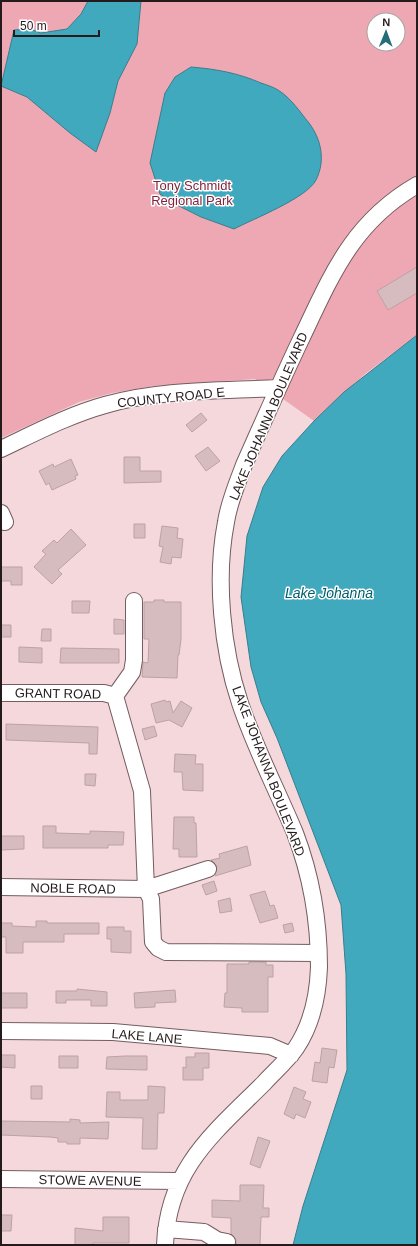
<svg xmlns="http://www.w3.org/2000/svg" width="418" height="1246" font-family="Helvetica,sans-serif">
  <rect width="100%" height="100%" fill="#f4d8dc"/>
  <path fill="#eea8b3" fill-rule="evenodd" d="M1 1H417V335L365 374 314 421 255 379 154 386 112 393 79 402 1 438ZM374 20H398V44H374Z"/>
  <path fill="#41a9bd" stroke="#397e8d" d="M88 1H141L137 44 118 81 110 113 96 152 70 133 27 97 1 86 14 30 30 29 41 33 67 29 81 14Z
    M191 67C216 69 238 73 261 83 267 85 273 87 278 90 291 98 300 112 309 123 321 139 326 160 316 180 307 198 253 219 234 229L201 217 177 205 160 194 150 163 165 93 175 77Z
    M417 335V1245H293L303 1206 347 1070 346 974 341 905 277 738 261 702 251 667 241 597 247 536 263 487 282 456 314 421 344 392Z"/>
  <path fill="#d6bbbf" stroke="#bca1a5" d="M417 267V293L388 310 377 291Z
    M201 413 207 420 192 432 186 425Z
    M208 447 220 461 206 471 195 456Z
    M124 457H140V471H161V482L124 483Z
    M71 459 78 475 75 476 76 479 52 490 49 483 46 485 39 471 53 464 54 467Z
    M134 524H145V538H134Z
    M162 526 178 528 177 538 183 539 181 558 172 557 171 564 160 562 163 547 159 546Z
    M71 529 86 545 58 570 62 574 52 584 34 567 46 554 42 551 54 540 57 543Z
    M1 567H22V585H11V581H1Z
    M154 600H164V602H181V639L179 655H178L177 678 142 677 143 662 148 663 149 639H144V602H154Z
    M72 601H90L89 613H72Z
    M114 619 124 620V634H114Z
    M1 625H11V637H1Z
    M42 629H51V641H41Z
    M19 647 42 648V663L19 662Z
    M61 648 119 649V663H60Z
    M165 700 166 702 170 701 173 713 181 701 192 708 182 727 169 720 156 723 151 704Z
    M6 724 98 727 97 754H89V743L6 740Z
    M154 726 157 736 145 740 142 729Z
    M175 754 196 755 195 764H203V791L183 790 182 772H174Z
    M85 774H96L95 786 85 785Z
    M174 817H194V823H196L197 857H179V849H173Z
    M43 826H56V833L90 834V831L124 832 123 845H108V848H43Z
    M1 836H24V849L1 850Z
    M247 846 251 865 215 876 217 866 211 860 220 858 219 854Z
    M214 881 217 891 206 895 202 885Z
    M265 891 270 906 274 905 278 918 260 923 250 895Z
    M230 898 232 911 220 913 218 901Z
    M36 921H47V923H99V934H64V942H23V953H6V937H1V923H12V926L36 927Z
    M292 923 294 931 285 933 283 925Z
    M107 927H124V931H131V953L111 952V939H107Z
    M249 962H266V965H273V977H268V1012H242V1008L224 1007 225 993H227V964H249Z
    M77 989 107 992V1006H91V1000H66V1003H56V991H77Z
    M175 990 176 1002 155 1003V1007L135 1008 134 993Z
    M1 993H27V1008H1Z
    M322 1048 337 1050 334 1068 329 1067 327 1083 312 1081 315 1062 320 1063Z
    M195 1053H209V1068H203V1080H183V1067L186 1068V1057H195Z
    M1 1055H15V1068L1 1067Z
    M59 1056H78V1068H59Z
    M125 1056H147V1070L106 1069 107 1057Z
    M31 1086H42V1099H31Z
    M148 1086 165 1087 164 1113H158L157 1149H142L143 1118 106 1117 107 1092H120V1100H148Z
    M294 1087 306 1092 303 1099 311 1102 305 1118 296 1114 294 1119 284 1114Z
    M70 1119 80 1120V1123L109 1122 108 1139 80 1138V1144H67V1142H58V1138L50 1137 1 1135V1121L70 1122Z
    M258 1137 270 1141 260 1168 250 1164Z
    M240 1185H264L263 1208H269V1217H261L260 1245H236V1239L231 1234V1218L212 1217V1200L240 1201Z
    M1 1215H12L11 1231H1Z
    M103 1217H129V1243H93V1245H75V1228L103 1231Z"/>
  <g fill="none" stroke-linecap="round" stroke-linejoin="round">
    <g stroke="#745c60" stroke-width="18">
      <path id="minor" d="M1 449C35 433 69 415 105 405 160 389 221 391 278 388
        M1 513 5 522
        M1 693H104L115 696
        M115 696 142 791 146 889 151 899 153 942 158 948 166 952 318 953
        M115 696 132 672 134 660V601
        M1 887 146 889 208 869
        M1 1031 113 1032 270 1046 291 1055
        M1 1179 179 1181
        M166 1229 204 1232 217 1240 227 1242
        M165 1245C168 1168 214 1133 264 1083 274 1072 287 1061 296 1048 312 1024 318 996 319 967 319 923 311 875 295 833 277 790 255 748 240 703 222 649 215 579 226 522 229 502 237 484 244 465 263 422 282 379 302 337 332 274 353 222 417 185"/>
    </g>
    <use href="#minor" stroke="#fff" stroke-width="16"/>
  </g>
  <g text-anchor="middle" stroke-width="3" stroke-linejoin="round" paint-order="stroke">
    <g font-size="13" fill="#81243e" stroke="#fff">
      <text x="192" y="190">Tony Schmidt<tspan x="192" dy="15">Regional Park</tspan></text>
    </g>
    <g font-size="13" fill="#251b1c" stroke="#fff">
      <text transform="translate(171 397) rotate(-6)" y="5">COUNTY ROAD E</text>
      <text transform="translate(268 416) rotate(-67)" y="5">LAKE JOHANNA BOULEVARD</text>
      <text transform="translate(58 693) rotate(1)" y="5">GRANT ROAD</text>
      <text transform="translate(269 771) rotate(69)" y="5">LAKE JOHANNA BOULEVARD</text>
      <text transform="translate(73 888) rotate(1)" y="5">NOBLE ROAD</text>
      <text transform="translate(147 1036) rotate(5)" y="5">LAKE LANE</text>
      <text transform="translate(90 1180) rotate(1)" y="5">STOWE AVENUE</text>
    </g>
    <g font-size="14" font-style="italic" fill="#015e6c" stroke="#fff">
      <text x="329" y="598">Lake Johanna</text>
    </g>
  </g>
  <rect width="418" height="1246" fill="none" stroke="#251b1c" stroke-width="4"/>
  <g transform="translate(386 32) rotate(1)"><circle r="19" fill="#ffffff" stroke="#a8a4a4"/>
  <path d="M0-3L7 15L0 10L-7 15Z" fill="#266d7a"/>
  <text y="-6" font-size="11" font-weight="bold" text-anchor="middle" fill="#251b1c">N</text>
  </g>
  <path d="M14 30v6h85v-6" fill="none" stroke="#251b1c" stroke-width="2"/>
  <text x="20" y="30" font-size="12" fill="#251b1c" stroke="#ffffff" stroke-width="3" paint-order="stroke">50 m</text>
</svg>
